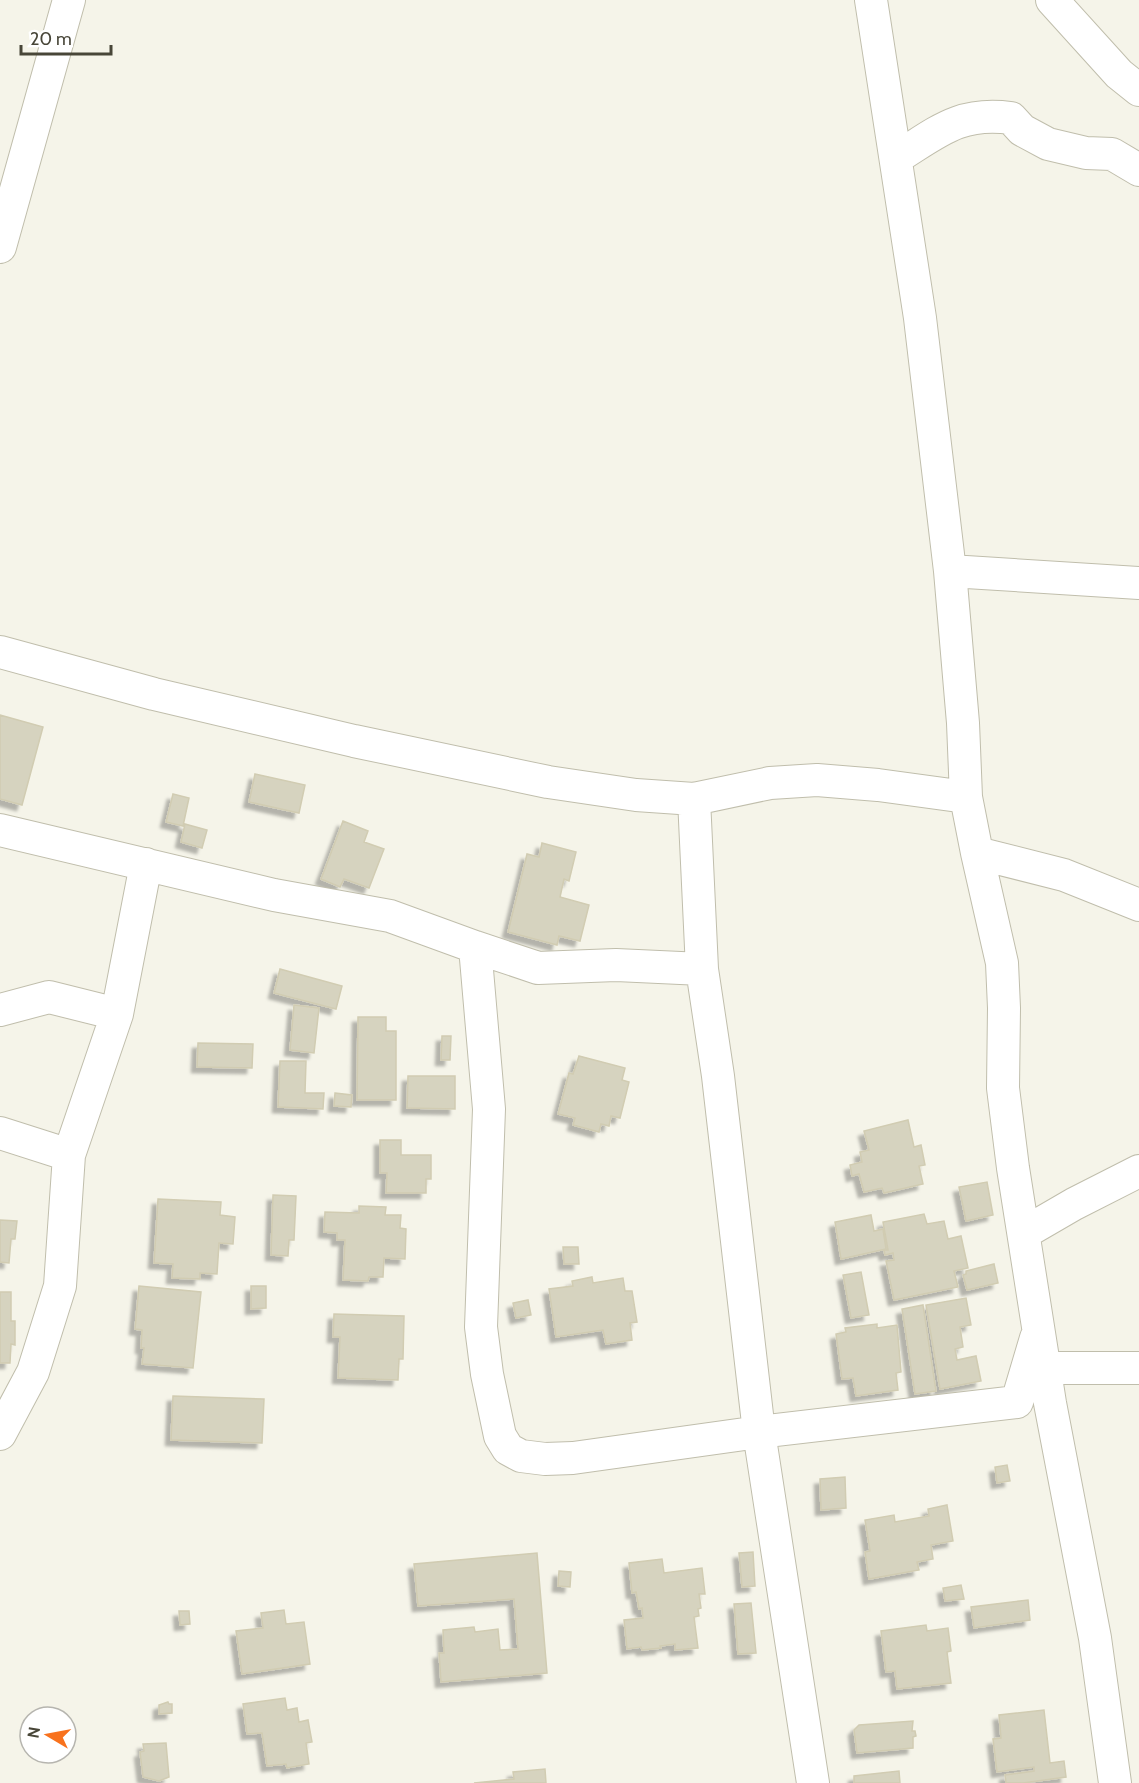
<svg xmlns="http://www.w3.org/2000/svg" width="1139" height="1783" font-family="Cabin,sans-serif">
  <defs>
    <filter id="shadow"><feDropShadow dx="-5.5" dy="5.5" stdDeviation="1.5" flood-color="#0004"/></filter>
  </defs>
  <rect width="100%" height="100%" fill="#f5f4e9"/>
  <path fill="#d6d3bf" stroke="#d1ccb2" stroke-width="1.5" filter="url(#shadow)" d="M0 715 43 727 22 805 0 799Z
    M255 774 305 785 299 813 249 802Z
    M173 794 189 798 183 826 166 822Z
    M343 821 368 831 364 842 384 849 369 888 344 879 340 887 321 879Z
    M185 824 207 830 202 848 181 842Z
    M542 843 576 852 569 881 564 879 560 897 589 905 580 941 559 936 557 945 508 932 527 854 539 857Z
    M280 969 342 986 336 1009 274 993Z
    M294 1005 319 1008 314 1053 290 1050Z
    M358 1017H386V1031H396V1100H357Z
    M442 1036H451L450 1060H441Z
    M198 1043 253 1044 252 1068 197 1067Z
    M579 1056 625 1068 622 1080 629 1082 620 1118 611 1116 609 1126 601 1124 599 1132 573 1125 575 1118 558 1114 569 1073 573 1074Z
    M280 1061H306L305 1093H324L323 1109 278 1107Z
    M408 1076H455V1109L407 1108Z
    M335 1093 352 1095 351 1107 334 1106Z
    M908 1120 914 1147 921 1145 925 1165 919 1166 923 1184 884 1193 882 1188 864 1192 859 1174 852 1176 850 1165 862 1162 860 1152 869 1150 864 1131Z
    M380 1140H401V1155H431V1179H426V1193H386L387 1173H380Z
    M987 1182 993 1215 966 1221 959 1187Z
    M273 1195 296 1196 294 1240H289L288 1256 271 1255Z
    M158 1199 221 1202 220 1215 235 1217 233 1244 219 1243 217 1274 200 1273V1279L172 1278 173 1264 154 1263Z
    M359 1206 386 1207 385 1215H401L400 1228 406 1229 405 1259 384 1258 383 1277H369L368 1281 343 1280 345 1240H337V1233L324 1232 325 1212 359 1213Z
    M924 1214 927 1224 944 1221 948 1239 961 1236 968 1268 954 1271 958 1287 894 1300 886 1261 894 1260 893 1253 885 1255 884 1250H888L883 1222Z
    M871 1215 874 1231 883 1229 886 1249 841 1259 835 1222Z
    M0 1220 17 1221 15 1239H11L9 1263 0 1262Z
    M563 1247H578L579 1264H564Z
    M994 1264 998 1283 967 1290 963 1275 966 1274V1271Z
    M861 1272 869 1315 851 1318 843 1275Z
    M592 1277 593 1283 623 1278 625 1291H632L637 1322 630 1323 632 1340 606 1344 603 1330 556 1337 549 1289 573 1286 572 1281Z
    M139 1286 201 1292 193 1368 142 1364 144 1348H141L142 1330 135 1329Z
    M251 1286H266V1308L251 1309Z
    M0 1292H11V1321H15V1345L11 1344 10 1363H0Z
    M966 1298 971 1325 960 1327 963 1347 955 1349 957 1360 976 1356 981 1381 940 1389 926 1305Z
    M528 1300 531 1315 516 1318 513 1303Z
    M923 1305 936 1391 915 1394 902 1309Z
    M334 1314 404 1316 403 1359H399L398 1380 338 1378 340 1337H333Z
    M877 1324V1328L897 1325 901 1372 896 1373 898 1390 856 1396 853 1378 842 1379 836 1334 846 1332 845 1328Z
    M173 1396 264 1399 262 1443 171 1440Z
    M1007 1465 1010 1481 997 1483 995 1467Z
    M845 1477 846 1508 821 1510 820 1479Z
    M947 1505 953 1541 931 1545 933 1559 917 1562 919 1570 869 1579 865 1552 870 1551 865 1520 894 1515 895 1522 929 1516 928 1509Z
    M753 1552 755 1586 742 1587 739 1553Z
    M537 1553 547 1673 441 1682 439 1653H444L443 1630 474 1627 475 1632 498 1629 500 1650 518 1649 514 1599 418 1606 414 1564Z
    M662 1559 664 1573 702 1568 705 1594H699L701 1608 698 1609 699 1616 694 1617 698 1648 675 1650V1644L660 1646 661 1648 642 1650 641 1647 627 1649 624 1620 643 1618 642 1608 639 1609 636 1592 632 1593 629 1563Z
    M559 1571 571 1572 570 1587 558 1586Z
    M961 1585 964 1599 945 1601 943 1588Z
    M1028 1600 1030 1620 974 1628 971 1607Z
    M751 1603 756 1653 738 1654 734 1604Z
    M284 1610 286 1624 304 1622 310 1664 242 1674 236 1631 263 1628 261 1613Z
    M179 1611H189L190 1624 180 1625Z
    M926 1625 927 1631 948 1628 951 1651 947 1652 951 1683 897 1689 895 1671 886 1672 881 1631Z
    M285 1698 287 1710 297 1708 299 1722 308 1720 312 1742 306 1743 309 1764 287 1768 286 1764 267 1766 262 1733 247 1734 243 1704Z
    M168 1702 169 1704H172V1713L159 1714V1705Z
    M1044 1710 1050 1763 1064 1761 1066 1777 1023 1783H1006L1005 1775 1034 1771V1767L997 1772 993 1739 1001 1738 999 1715Z
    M913 1721 912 1731H915L916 1736 913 1737V1748L857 1753 854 1730 859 1725Z
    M166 1743 169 1777 159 1781 143 1777 140 1752 144 1751 143 1744Z
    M545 1769 546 1783H474L514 1779 513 1772Z
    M899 1771 900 1783H854V1776Z"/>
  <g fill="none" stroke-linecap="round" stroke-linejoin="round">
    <g stroke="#c0beac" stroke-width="34">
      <path id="minor" d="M871 0 920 318 950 571 963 723 966 797 977 853 1002 963 1004 1008 1003 1088 1013 1168 1050 1403 1095 1638 1115 1783
        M1052 0 1119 74 1139 90
        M896 158C938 132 959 111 1011 118L1022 130 1048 144 1086 153 1112 154 1139 170
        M0 247 69 0
        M950 571 1139 583
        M0 652 154 694 354 741 548 782 636 795 694 799 770 783 817 780 878 785 966 797
        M694 799 702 969 718 1076 759 1432 813 1783
        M0 830 274 895 390 916 475 947 538 968 616 965 702 969
        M977 853 1064 875 1139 905
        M475 947 489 1109 481 1327 487 1374 500 1436 508 1449 521 1456 545 1459 573 1458 759 1432 1017 1402 1036 1338
        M0 1010 49 997 117 1014
        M0 1133 69 1155
        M1024 1233 1074 1204 1139 1171
        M1045 1368H1139
        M0 1434 33 1372 60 1286 69 1155 117 1014 146 864"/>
    </g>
    <use href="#minor" stroke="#fff" stroke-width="32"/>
  </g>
  <g transform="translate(48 1735) rotate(280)"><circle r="28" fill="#ffffff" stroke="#b6b5af" stroke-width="1.5"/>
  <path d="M0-4.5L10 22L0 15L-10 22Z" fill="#f8721d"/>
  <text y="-9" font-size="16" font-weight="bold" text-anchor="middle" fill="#484638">N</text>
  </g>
  <path d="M21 45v9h90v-9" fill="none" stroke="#484638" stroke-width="3"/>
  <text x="30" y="45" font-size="18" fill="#484638" stroke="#ffffff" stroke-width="4.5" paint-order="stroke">20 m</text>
</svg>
